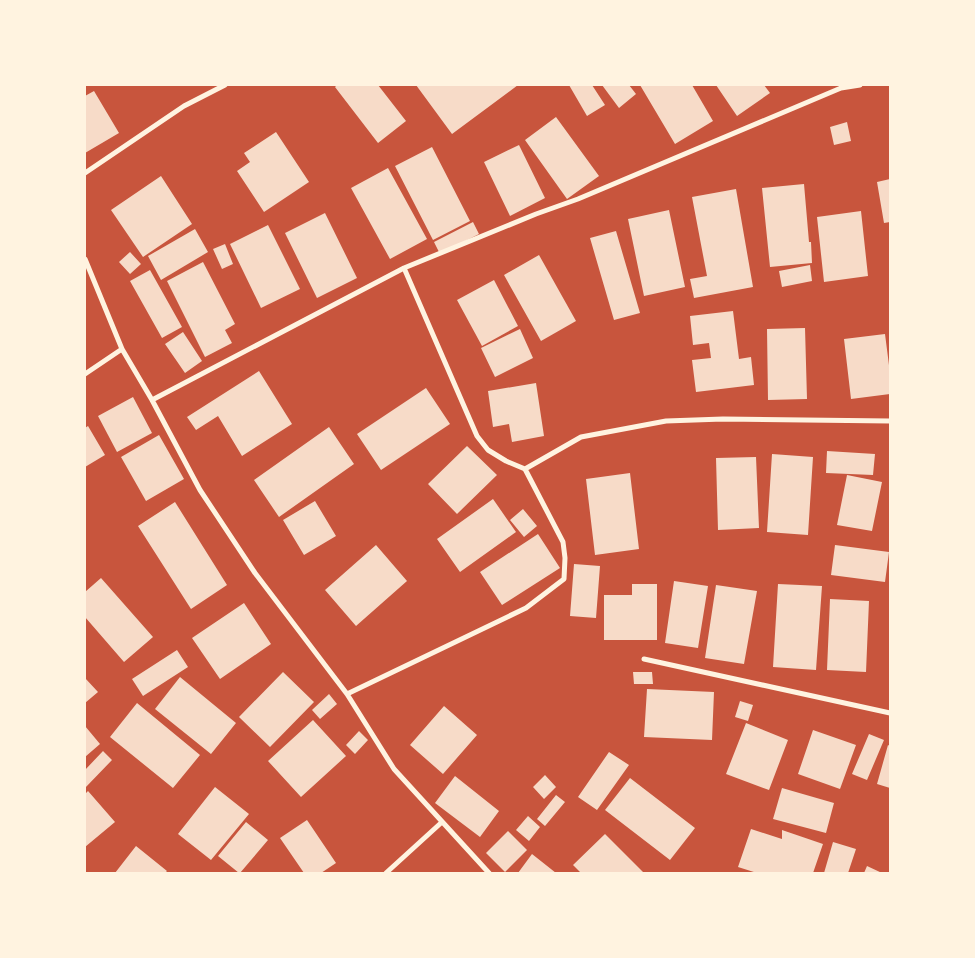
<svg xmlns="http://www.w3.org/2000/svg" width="975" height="958" font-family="'IBM Plex Sans',sans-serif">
  <rect width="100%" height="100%" fill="#c8553d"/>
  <path fill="#f7dbc8" d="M337 85H378L406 121 378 143 335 87Z
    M416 85H518L452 134Z
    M569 85H592L605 105 587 116Z
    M602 85H629L636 94 619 108Z
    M640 85H692L713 121 675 144Z
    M716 85H764L770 93 737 116Z
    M94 91 119 133 85 153V96Z
    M556 117 599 176 567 199 525 140Z
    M847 122 851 141 834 145 830 127Z
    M276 132 309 182 264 212 237 171 250 162 244 153Z
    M519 145 545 198 510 216 484 162Z
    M432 147 470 221 433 240 395 166Z
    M388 168 427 239 390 259 351 188Z
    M161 176 192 224 143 257 111 210Z
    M890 179V222L884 223 877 182Z
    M804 184 809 242H811L812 263 770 267 762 188Z
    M736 189 753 287 694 298 690 279 707 276 692 197Z
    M669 210 685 287 644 296 628 219Z
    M861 211 868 276 824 282 817 217Z
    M325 213 357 278 317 298 285 233Z
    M473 222 479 234 440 254 434 242Z
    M268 225 300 289 261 308 230 244Z
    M195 229 208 252 161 280 148 256Z
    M616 231 640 313 614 320 590 238Z
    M225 244 233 264 222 269 213 249Z
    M130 252 141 264 130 274 119 262Z
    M539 255 576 321 541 341 504 275Z
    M203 262 235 324 225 330 232 343 205 357 167 281Z
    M810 265 812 281 782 287 779 271Z
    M150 270 182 327 162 338 130 281Z
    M494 280 518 326 482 346 457 300Z
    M733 311 739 359 751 357 754 385 696 392 692 360 711 358 709 343 693 345 690 316Z
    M805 328 807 399 768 400 767 329Z
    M520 329 533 358 495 377 481 348Z
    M183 332 202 361 185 373 165 344Z
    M885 334 890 373V394L851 399 844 339Z
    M259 371 292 424 242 456 218 416 196 430 187 417Z
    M536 383 544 436 512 442 509 424 493 427 488 391Z
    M426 388 450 424 381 470 357 434Z
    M133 397 152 433 117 452 98 416Z
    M88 426 105 455 85 467V428Z
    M329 427 354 464 279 517 254 480Z
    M159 435 184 479 146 501 121 457Z
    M467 446 497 475 457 514 428 484Z
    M827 451 875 454 873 475 826 473Z
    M772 454 813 457 808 535 767 532Z
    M756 457 759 528 718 530 716 458Z
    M630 473 639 549 595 555 586 479Z
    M847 475 882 482 872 531 837 525Z
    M493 499 516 532 460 572 437 539Z
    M315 501 336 536 304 555 283 520Z
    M175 502 227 585 191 609 138 526Z
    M523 509 537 526 524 537 510 520Z
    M538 534 560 568 502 605 480 572Z
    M376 545 407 581 356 626 325 590Z
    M835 545 889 552 885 582 831 575Z
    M574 564 600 566 596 618 570 616Z
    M101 578 153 637 124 662 85 617V592Z
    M674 581 708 586 698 648 665 643Z
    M632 584H657V640H604V595H632Z
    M778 584 822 586 816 670 773 667Z
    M716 585 757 591 744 664 705 658Z
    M830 599 869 601 866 672 827 670Z
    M244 603 271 644 220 679 192 638Z
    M177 650 188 667 143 696 132 679Z
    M283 672 314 702 270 747 239 717Z
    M633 672H652L653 684H634Z
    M180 677 236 723 211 754 155 709Z
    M85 678 98 692 85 703Z
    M647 689 714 692 712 740 644 737Z
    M329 694 337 704 320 719 312 710Z
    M740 701 753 705 748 721 735 717Z
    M137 703 200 755 173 788 110 737Z
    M444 706 477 735 443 774 410 745Z
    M313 720 346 756 301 797 268 761Z
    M746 723 788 740 769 790 726 774Z
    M85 726 100 744 85 757Z
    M813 730 856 745 840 789 798 774Z
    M359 731 368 740 355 754 346 745Z
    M869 734 884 740 867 780 852 774Z
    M888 745 890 746V788L877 784Z
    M103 751 112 760 85 788V770Z
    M609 752 629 765 597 810 578 797Z
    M545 775 556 787 544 799 533 787Z
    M455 776 499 811 480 837 435 803Z
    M630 778 695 828 670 860 605 810Z
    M215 787 249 814 211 860 178 834Z
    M782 788 834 803 826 833 773 819Z
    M88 791 115 822 85 847V794Z
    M556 795 565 802 545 826 537 819Z
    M528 816 540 827 529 841 516 830Z
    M307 820 336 863 321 873H304L280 838Z
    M246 822 268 840 240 873H239L218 856Z
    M751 829 782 839V830L823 844 813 873H757L738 867Z
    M508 831 527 850 505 872 486 853Z
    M605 834 644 873H581L573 865Z
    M833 842 856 849 848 873H824Z
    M136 846 167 871 165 873H115Z
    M532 854 556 873H518Z
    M867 866 882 873H864Z"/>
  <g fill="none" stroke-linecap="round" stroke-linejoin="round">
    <path stroke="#fff3e0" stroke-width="5" d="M85 173 184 106 225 85
      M85 259 122 349 152 400 200 490 255 573 347 694 394 769 489 873
      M85 374 122 349
      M152 400 404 268 536 214 578 199 841 88 860 85
      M525 469 581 437 666 421 723 419 890 421
      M644 659 890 713
      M347 694 526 608 564 579 565 558 563 542 525 469 506 461 488 450 477 436 404 268
      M386 873 442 822"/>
  </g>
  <rect width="975" height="958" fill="none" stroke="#fff3e0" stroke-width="172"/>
</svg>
